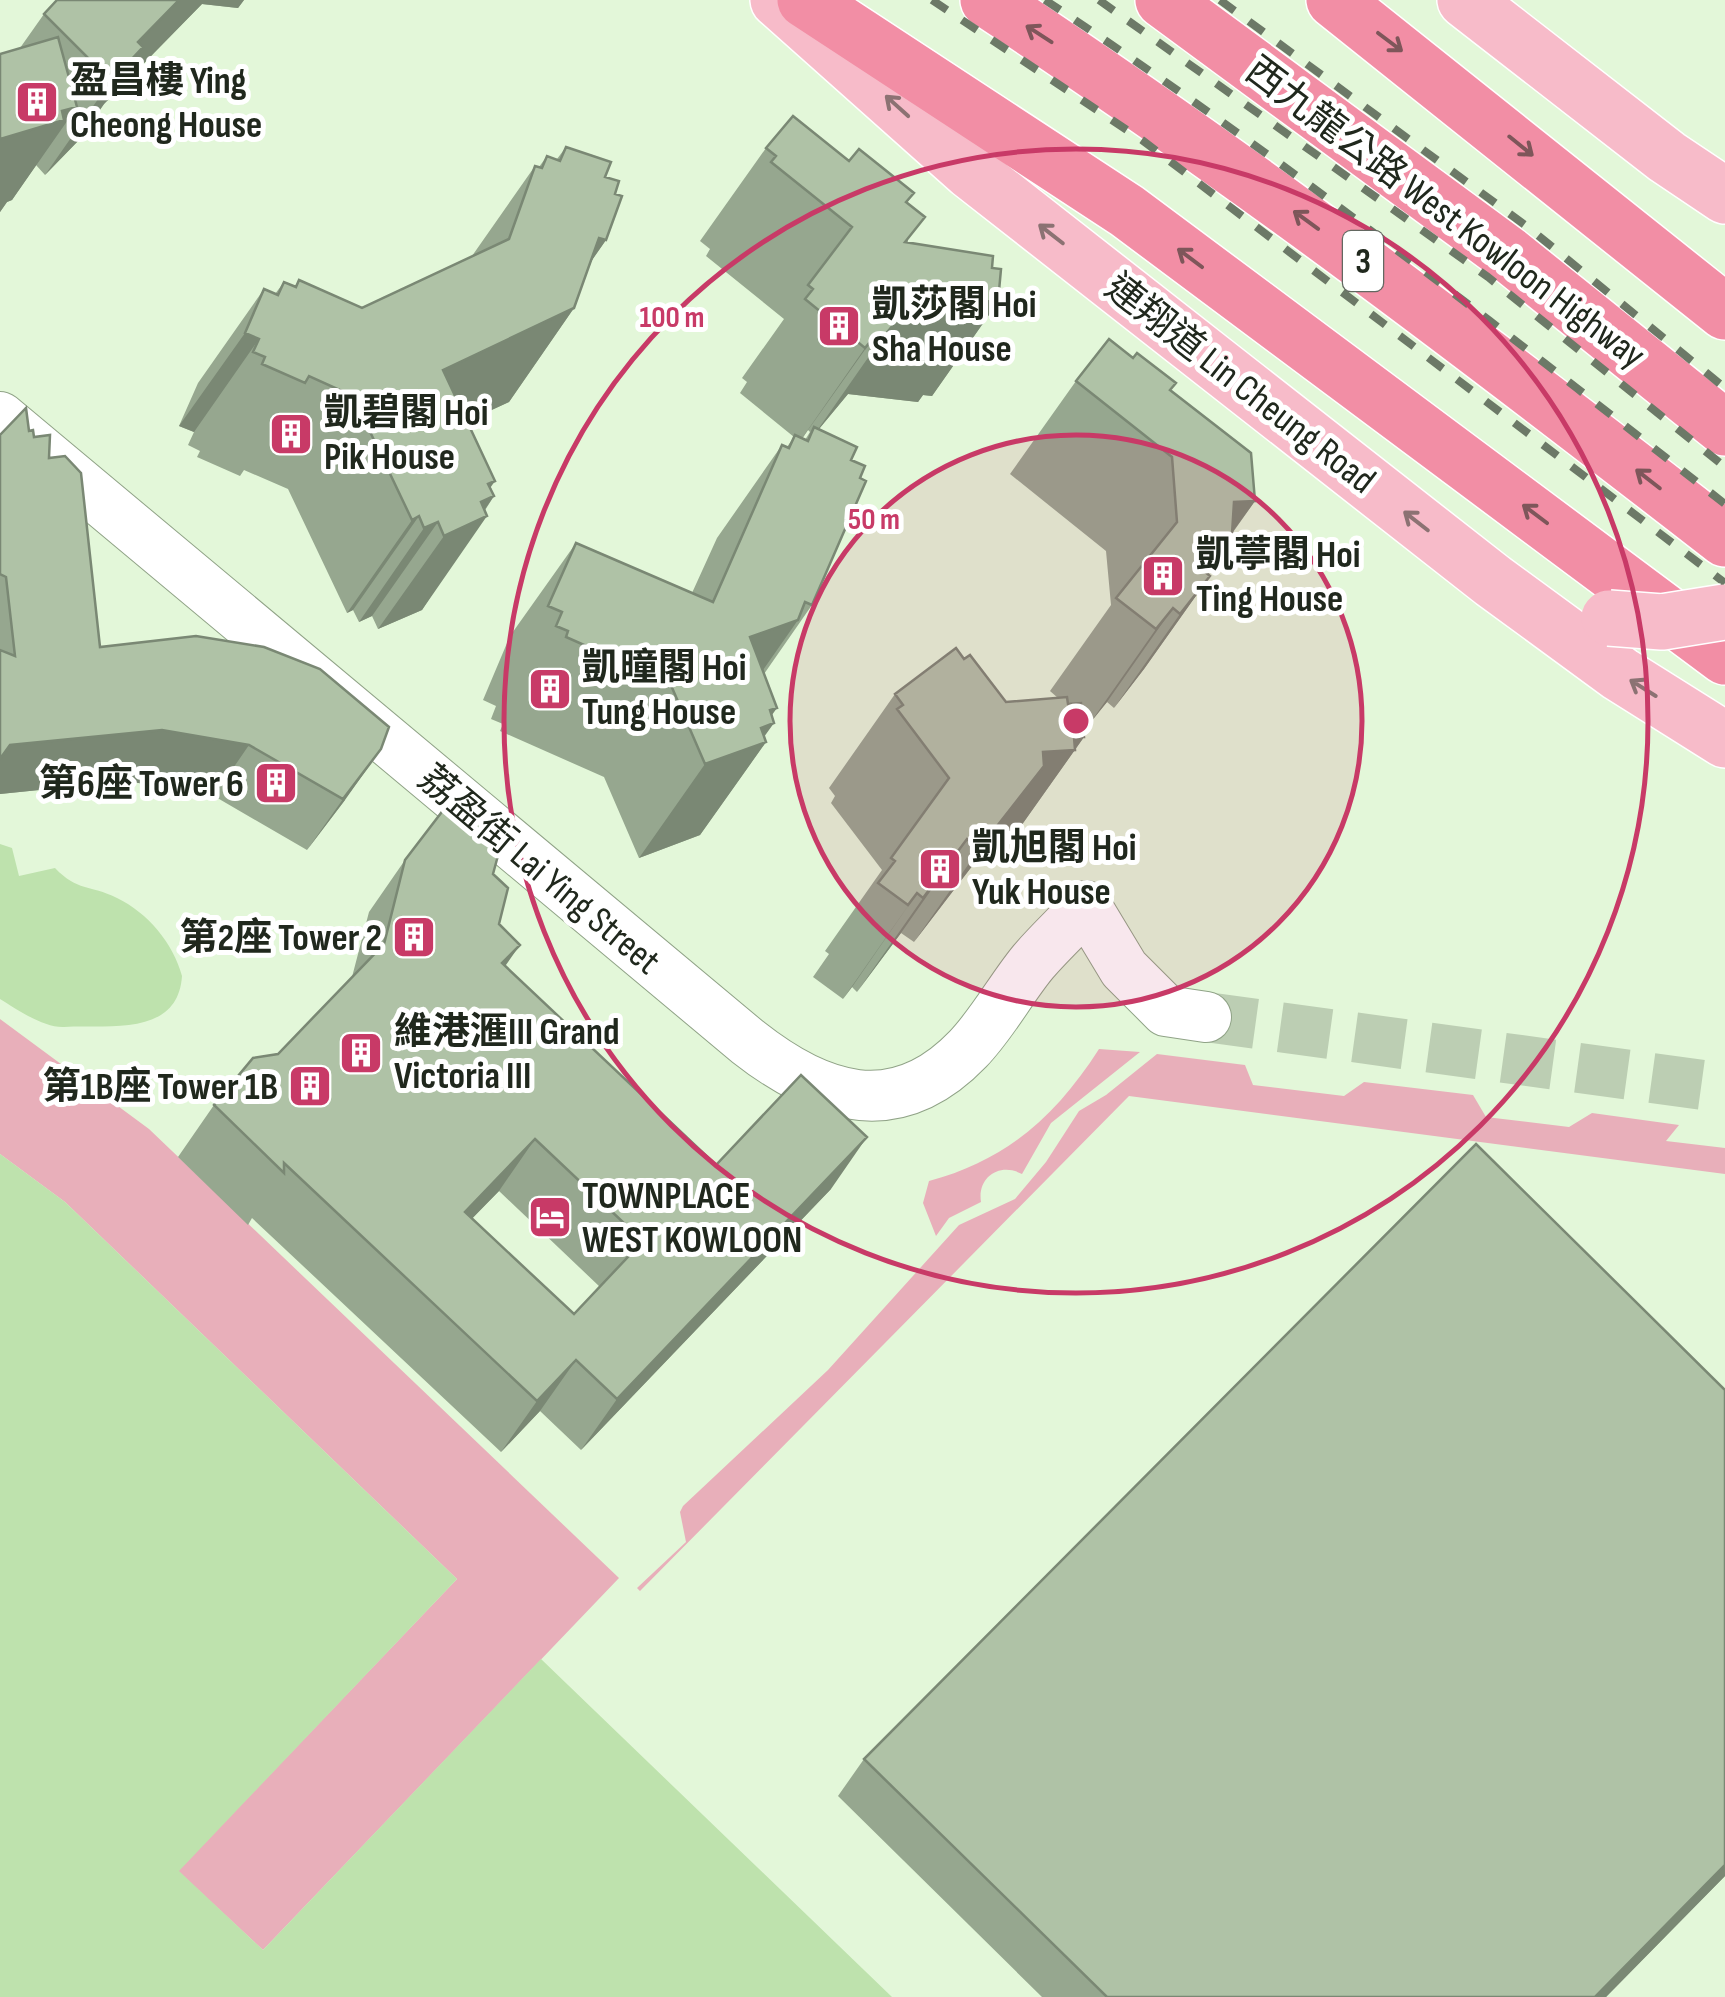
<svg xmlns="http://www.w3.org/2000/svg" width="1725" height="1997" font-family="'Sofia Sans Condensed','Noto Sans TC',sans-serif">
  <rect width="100%" height="100%" fill="#e3f7d9"/>
  <path fill="#e8afba" d="M0 1019 149 1129 619 1578 263 1950 178 1871 457 1579 65 1202 0 1154Z
    M1099 1049 1140 1052 1051 1123 1022 1174C1000 1162 977 1177 981 1202L949 1218 936 1236 923 1203 929 1181C1007 1160 1056 1116 1099 1049Z
    M1157 1054 1245 1065 1253 1085 1344 1096 1364 1082 1473 1095 1486 1117 1569 1127 1592 1113 1679 1125 1666 1141 1725 1148V1174L1129 1096 640 1591 637 1588 686 1542 680 1512 683 1506 828 1370 959 1225 1015 1199 1046 1162 1079 1111 1106 1095Z"/>
  <path fill="#bee2ad" d="M0 844 12 848 19 876 55 868C78 892 89 884 117 898 148 913 173 943 182 976 178 1038 106 1024 64 1027 44 1028 16 1009 0 999Z
    M0 1154 65 1202 457 1579 179 1871 263 1950 541 1659 892 1997H0Z"/>
  <g fill="none" stroke-linecap="round" stroke-linejoin="round">
    <path stroke="#bcceb3" stroke-width="50" stroke-dasharray="50 25" stroke-linecap="butt" d="M1206 1017 1725 1088"/>
    <g stroke="#90a387" stroke-width="52">
      <path id="minor" d="M0 417 748 1042C819 1098 895 1125 968 1049 993 1023 1010 990 1033 962 1049 943 1069 925 1086 906L1124 969 1166 1011 1206 1017"/>
    </g>
    <g stroke="#fff" stroke-width="58">
      <path id="major" d="M778 0 970 171 1493 581 1620 674 1725 740
        M1465 0 1667 157 1725 196"/>
    </g>
    <g stroke="#fff" stroke-width="58">
      <path id="highway" d="M805 0 1127 211 1725 657
        M988 0C1243 168 1484 352 1725 539
        M1163 0 1508 254 1725 428
        M1334 0 1725 312"/>
    </g>
    <use href="#minor" stroke="#fff" stroke-width="50"/>
    <use href="#major" stroke="#f7bbc9" stroke-width="55"/>
    <use href="#highway" stroke="#f28ea5" stroke-width="55"/>
    <path stroke="#6c7967" stroke-width="8" stroke-dasharray="18 18" stroke-linecap="butt" d="M932 0 1142 140 1725 583
      M1045 0C1281 156 1503 330 1725 504
      M1099 0 1488 277 1725 467
      M1220 0 1529 228 1725 388"/>
    <g stroke="#fff" stroke-width="58" stroke-linecap="butt">
      <path id="major-bridge" d="M1609 618 1662 622 1725 612"/>
    </g>
    <use href="#major-bridge" stroke="#f7bbc9" stroke-width="55"/>
  </g>
  <path fill="#96a78f" fill-rule="evenodd" d="M57 0H244L238 8 202 4 104 104 78 141 45 175 36 165 12 200 7 202 0 212V54L20 48 44 14Z
    M566 147 605 177 615 194 606 240 590 263 574 308 509 402 467 421 494 496 422 610 378 629 372 616 359 622 353 610 347 613 288 489 244 470 240 476 197 457 200 451 188 445 194 432 179 426 198 383 264 289 275 294 284 282 295 286 299 280 362 308 472 256 535 166 539 167 547 156 557 159Z
    M766 148 849 161 914 193 907 203 908 242 992 268 998 302 932 396 923 395 918 402 848 394 819 429 851 460 860 478 812 605 764 674 771 715 764 737 766 742 700 835 639 858 604 777 500 731 503 724 491 719 496 706 483 700 510 636 576 543 692 593 717 538 782 445 787 447 794 437 740 393 747 382 742 378 784 319 706 256 710 249 700 241ZM808 430 810 432 805 440 802 439Z
    M1076 381 1170 390 1255 501 1205 572 1210 576 1144 669 1114 708 1107 702 1090 723 1082 716 1084 737 1009 843 989 844 914 942 901 933 857 992 852 987 843 999 813 977 829 954 825 951 882 870 831 803 835 796 829 788 895 694 964 659 1006 702 1058 698 1050 691 1111 605 1106 551 1010 474Z
    M29 431 49 458 100 647 345 800 307 850 214 796 127 781 0 794V435Z
    M405 860 493 874 505 966 716 1165 831 1189 581 1450 540 1411 501 1452 252 1218 248 1225 178 1157 214 1105 278 1054 352 977 369 912ZM499 1191 600 1287 574 1314 472 1218Z
    M1725 1390V1876L1606 1997H1042L838 1796 864 1759Z"/>
  <path fill="#7a8874" d="M179 0H244L238 8 202 4 104 104 78 141 45 175 138 42Z
    M77 107 12 200 7 202 0 212V139L62 111Z
    M599 238 606 240 551 319 574 308 509 402 384 460 443 370Z
    M913 301H985L998 302 932 396 923 395 918 402 848 394 814 435 879 342Z
    M245 333 259 339 194 432 179 426Z
    M874 337 808 430 800 441 865 348Z
    M495 481 463 527 481 502 494 496 477 521 487 516 422 610 378 629 444 536 488 484Z
    M1255 501 1229 537 1232 534 1177 612 1234 502Z
    M419 516 353 610 347 613 412 520Z
    M438 522 372 616 359 622 424 528Z
    M1210 576 1144 669 1114 708 1180 614Z
    M1173 608 1107 702 1090 723 1156 629Z
    M798 620 733 713 750 637Z
    M777 708 764 726 774 723 759 744 766 742 700 835 639 858 705 764 770 710Z
    M162 730 249 745 214 796 127 781 0 794V759L10 745Z
    M1074 737H1084L1009 843 989 844 914 942 982 845 1043 752Z
    M381 749 345 800 307 850 343 799Z
    M967 839 901 933 857 992 923 898Z
    M917 893 852 987 843 999Z
    M520 945 484 996 502 963Z
    M867 1137 831 1189 581 1450 617 1399Z
    M535 1139 499 1191 429 1263 465 1212Z
    M576 1360 540 1411 501 1452 537 1401Z
    M1725 1865V1876L1606 1997H1595Z"/>
  <path fill="#afc2a6" stroke="#7a8874" stroke-width="2.5" fill-rule="evenodd" d="M57 0H179L138 42 143 47 111 81 44 14Z
    M58 37 77 107 62 111 64 120 0 139V54Z
    M793 116 849 161 859 149 914 193 906 202 925 217 905 242 993 256 992 268 1001 269 998 302 985 301 984 308 913 301 879 342 874 337 865 348 805 299 813 289 808 285 852 227 771 162 776 156 766 148Z
    M566 147 611 162 605 177 619 181 615 194 622 196 606 240 599 238 574 308 443 370 495 481 488 484 494 496 481 502 487 516 444 536 438 522 424 528 419 516 412 520 353 396 309 376 305 383 262 364 265 357 253 352 259 339 245 333 264 289 278 295 284 282 296 287 299 280 362 308 509 239 535 166 542 168 547 156 560 161Z
    M1109 339 1133 358 1137 353 1176 383 1170 390 1251 453 1255 501 1234 502 1232 534 1203 570 1210 576 1180 614 1173 608 1156 629 1116 598 1177 522 1172 457 1076 381Z
    M26 408 29 431 33 430 34 437 50 435 49 458 65 456 81 473 100 647 196 636 264 647 320 669 389 727 381 749 343 799 249 745 162 730 10 745 0 759V650L15 656 6 577 0 574V435Z
    M814 427 857 447 851 460 865 466 860 478 866 481 812 605 805 602 798 620 750 637 777 708 770 710 774 723 761 728 766 742 705 764 670 683 566 637 568 631 556 626 562 612 548 606 576 543 713 602 782 445 789 448 795 435 808 441Z
    M956 648 964 659 970 655 1006 702 1067 697 1068 704 1081 703 1084 737H1074L1075 750 1043 752 1044 766 979 849 967 839 923 898 917 893 908 905 878 883 895 861 891 858 949 778 897 709 903 705 895 694Z
    M451 800 487 808 506 826 493 874 508 888 499 924 520 945 502 963 716 1165 801 1075 867 1137 617 1399 576 1360 537 1401 284 1163V1173L214 1105 253 1058 278 1054 384 944 405 860ZM535 1139 643 1241 574 1314 465 1212Z
    M1476 1144 1725 1390V1865L1595 1997H1107L864 1759Z"/>
  <defs><path id="oneway-shaft" d="M-6 0H5M1.5-3L5.5 0L1.5 3" fill="none" stroke-width="1.6" stroke-linecap="round" stroke-linejoin="round" transform="scale(2.5)"/></defs>
  <g stroke="#7e565a">
    <use href="#oneway-shaft" transform="translate(1039 34) rotate(-147)"/>
    <use href="#oneway-shaft" transform="translate(1390 42) rotate(37)"/>
    <use href="#oneway-shaft" transform="translate(1521 146) rotate(39)"/>
    <use href="#oneway-shaft" transform="translate(1306 220) rotate(-144)"/>
    <use href="#oneway-shaft" transform="translate(1190 258) rotate(-143)"/>
    <use href="#oneway-shaft" transform="translate(1648 479) rotate(-142)"/>
    <use href="#oneway-shaft" transform="translate(1535 514) rotate(-143)"/>
  </g>
  <g stroke="#8c7273">
    <use href="#oneway-shaft" transform="translate(897 106) rotate(-138)"/>
    <use href="#oneway-shaft" transform="translate(1051 234) rotate(-142)"/>
    <use href="#oneway-shaft" transform="translate(1416 521) rotate(-142)"/>
    <use href="#oneway-shaft" transform="translate(1643 688) rotate(-148)"/>
  </g>
  <circle cx="1076" cy="721" r="286" fill="#c83a67" fill-opacity=".12"/>
  <g fill="none" stroke="#c83a67" stroke-width="5">
    <circle cx="1076" cy="721" r="286"/>
    <circle cx="1076" cy="721" r="572"/>
  </g>
  <defs>
    <g id="building-square" transform="scale(2.25)"><rect x="-9" y="-9" width="18" height="18" rx="4" fill="#c83a67" stroke="#fff"/><path d="M-4-6H4V6H1V3H-1V6H-4ZM-2.5-4.3h1.7v1.8h-1.7ZM.8-4.3h1.7v1.8H.8ZM-2.5-1h1.7V.8h-1.7ZM.8-1h1.7V.8H.8Z" fill="#fff"/></g>
    <g id="hotel-square" transform="scale(2.25)"><rect x="-9" y="-9" width="18" height="18" rx="4" fill="#c83a67" stroke="#fff"/><path d="M-6-4.5h1.5V1H6V5H4.5V3h-9V5H-6ZM-4 0a1.8 1.8 0 1 1 3.6 0ZM.5 0V-2.5h3Q6-2.5 6 0Z" fill="#fff"/></g>
  </defs>
  <g fill-rule="evenodd">
    <use href="#building-square" x="37" y="102"/>
    <use href="#building-square" x="839" y="326"/>
    <use href="#building-square" x="291" y="434"/>
    <use href="#building-square" x="1163" y="576"/>
    <use href="#building-square" x="550" y="689"/>
    <use href="#building-square" x="276" y="783"/>
    <use href="#building-square" x="940" y="869"/>
    <use href="#building-square" x="414" y="937"/>
    <use href="#building-square" x="361" y="1053"/>
    <use href="#building-square" x="310" y="1086"/>
    <use href="#hotel-square" x="550" y="1217"/>
  </g>
  <g text-anchor="middle" stroke-width="10" stroke-linejoin="round" paint-order="stroke">
    <rect fill="#fff" stroke="#636861" stroke-width="2.5" x="1343" y="231" width="40" height="60" rx="8"/>
    <g font-size="35" font-weight="bold" fill="#20281d">
      <text x="1363" y="273">3</text>
    </g>
    <g font-size="38" font-weight="bold" fill="#20281d" stroke="#fff" text-anchor="start">
      <text x="70" y="93">盈昌樓 Ying<tspan x="70" dy="44">Cheong House</tspan></text>
      <text x="872" y="317">凱莎閣 Hoi<tspan x="872" dy="44">Sha House</tspan></text>
      <text x="324" y="425">凱碧閣 Hoi<tspan x="324" dy="44">Pik House</tspan></text>
      <text x="1196" y="567">凱葶閣 Hoi<tspan x="1196" dy="44">Ting House</tspan></text>
      <text x="582" y="680">凱曈閣 Hoi<tspan x="582" dy="44">Tung House</tspan></text>
      <text x="244" y="796" text-anchor="end">第6座 Tower 6</text>
      <text x="972" y="860">凱旭閣 Hoi<tspan x="972" dy="44">Yuk House</tspan></text>
      <text x="382" y="950" text-anchor="end">第2座 Tower 2</text>
      <text x="394" y="1044">維港滙III Grand<tspan x="394" dy="44">Victoria III</tspan></text>
      <text x="278" y="1099" text-anchor="end">第1B座 Tower 1B</text>
      <text x="582" y="1208">TOWNPLACE<tspan x="582" dy="44">WEST KOWLOON</tspan></text>
    </g>
    <g font-size="38" fill="#20281d" stroke="#fff">
      <text transform="translate(1446 212) rotate(37)" y="13">西九龍公路 West Kowloon Highway</text>
      <text transform="translate(1241 383) rotate(38)" y="13">連翔道 Lin Cheung Road</text>
      <text transform="translate(540 869) rotate(40)" y="13">荔盈街 Lai Ying Street</text>
    </g>
  </g>
  <circle cx="1076" cy="721" r="15" fill="#c83a67" stroke="#fff" stroke-width="5"/>
  <g font-size="30" text-anchor="middle" font-weight="bold" fill="#c83a67" stroke="#fff" stroke-width="10" stroke-linejoin="round" paint-order="stroke">
    <text x="672" y="327">100 m</text>
    <text x="874" y="529">50 m</text>
  </g>
</svg>
